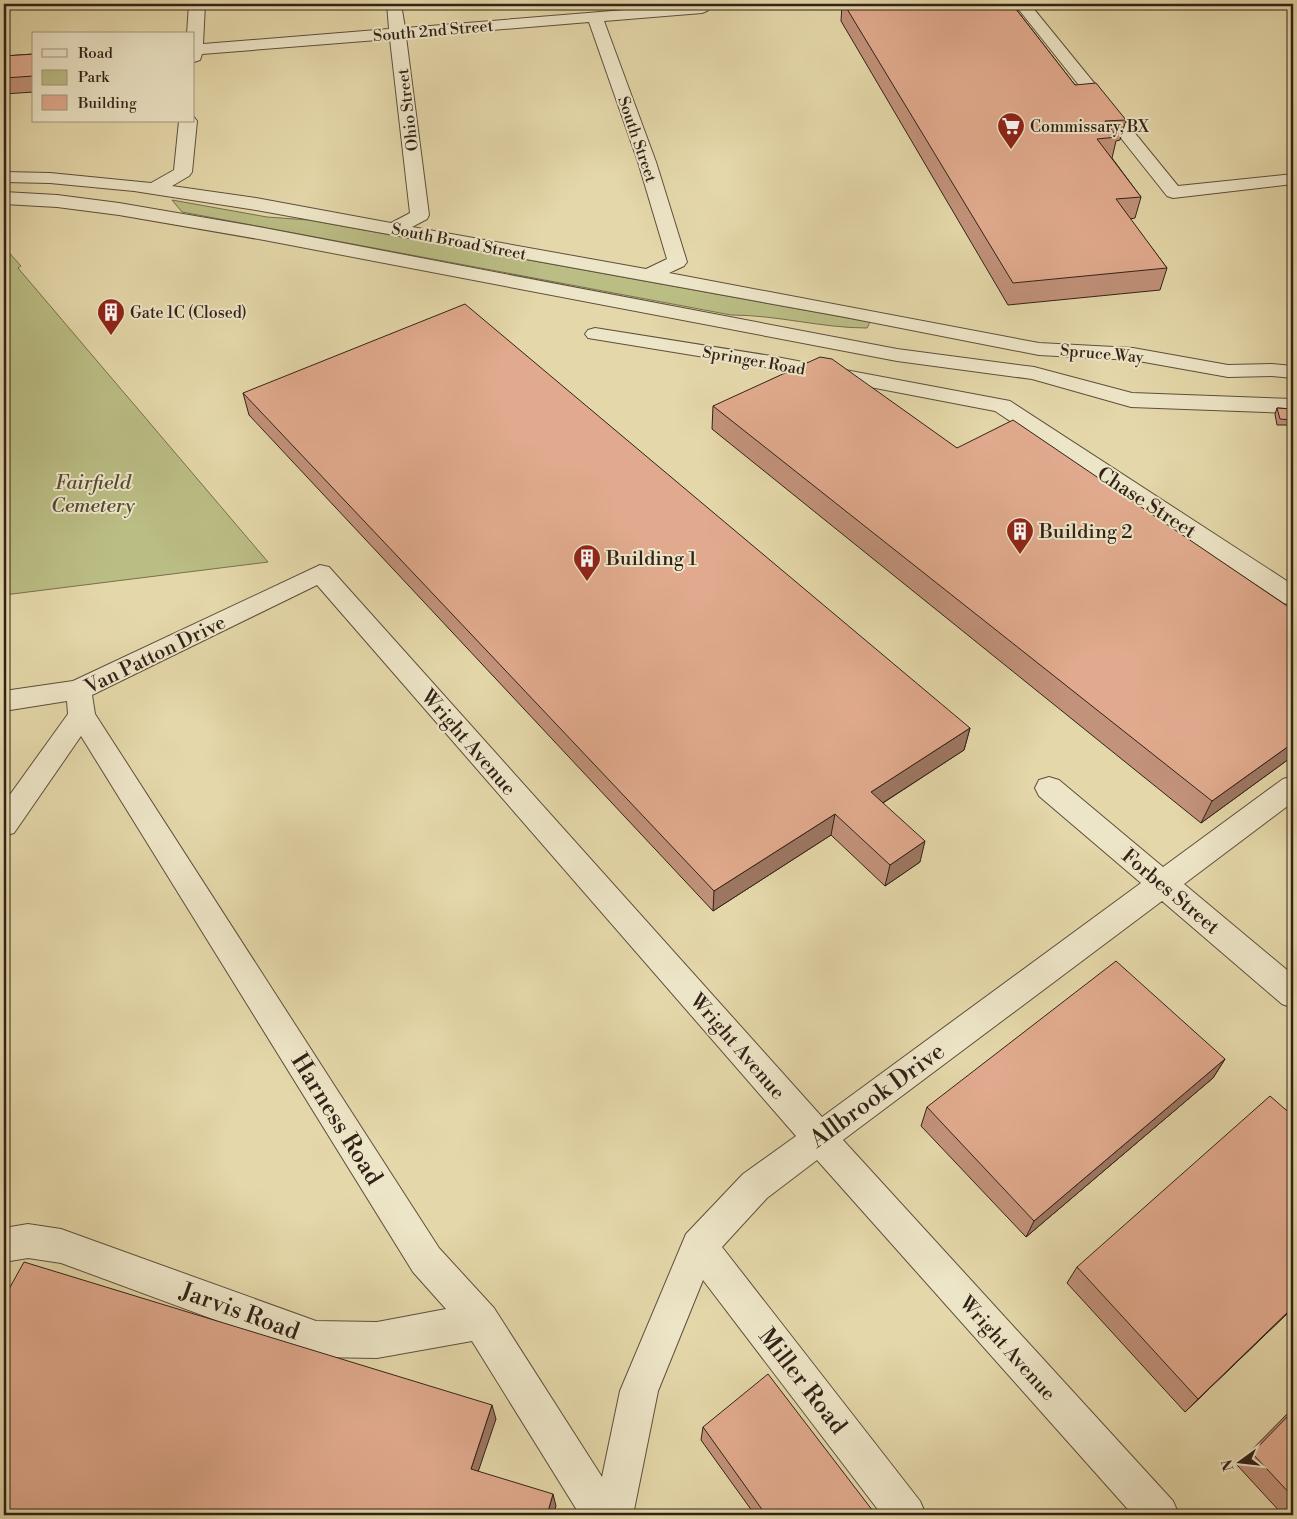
<svg xmlns="http://www.w3.org/2000/svg" width="1297" height="1519" font-family="'Libre Bodoni',serif">
  <rect width="100%" height="100%" fill="#e4d7a9"/>
  <filter id="stains"><feTurbulence type="fractalNoise" baseFrequency=".004" numOctaves="4"/><feColorMatrix values="0 0 0 0 .2 0 0 0 0 .09 0 0 0 0 .02 0 0 0 .5 -.17"/></filter>
  <radialGradient id="worn" r=".72"><stop offset=".6" stop-color="#630" stop-opacity="0"/><stop offset="1" stop-color="#630" stop-opacity=".3"/></radialGradient>
  <path fill="#babd84" stroke="#76704e" d="M172 200 267 217 309 220 870 322 867 328C821 328 778 315 731 315L182 212Z
    M4 247 21 266 18 268 268 562 4 595Z"/>
  <g fill="none" stroke-linecap="round" stroke-linejoin="round">
    <g stroke="#5e4f3c" stroke-width="2">
      <path id="minor" d="M189 4H205L203 44 389 29 387 4H401L405 28 698 4 707 5 710 8 707 11 702 13 604 21 656 162 687 262 684 266 669 273 1039 343 1133 348 1228 365 1272 364 1293 366V378L1272 376 1228 377 1133 360 1039 355 845 317 256 210 134 191 50 183 4 182V172L50 173 151 183 174 170 179 121H194V117L197 121 192 172 189 176 172 186 256 198 391 223 410 213 390 39 202 54 200 60 194 62V34H187ZM589 22 638 162 667 259 646 269 412 227 427 219 429 215 406 37Z
        M1019 4H1033V8L1178 186 1293 174V184L1173 198 1167 196 1020 11 1017 8Z
        M4 192 57 195 119 203 264 228 897 349 1034 367 1132 393 1293 399V413L1131 407 1032 379 897 361 264 240 119 215 57 207 4 204Z
        M595 328 771 356 1010 401 1293 585V606L1284 603 995 411 771 368 588 338 585 334 588 330Z
        M320 565 329 567 822 1117 1141 883 1039 796 1035 788 1039 780 1049 777 1059 780 1163 867 1283 779 1293 776V802L1184 884 1293 975V1008L1282 1004 1162 901 843 1140 1173 1501 1179 1515H1133L817 1160 767 1198 722 1247 920 1501 926 1515H882L703 1280 658 1391 633 1515H580L472 1341 377 1358 316 1357 61 1263 28 1258 4 1262V1228L28 1224 61 1229 316 1321 377 1322 446 1309 413 1272 81 736 14 833 4 836V803L68 714 67 701 4 711V691L73 681ZM317 585 796 1136 743 1174 686 1234 620 1391 602 1477 494 1308 439 1248 95 714 92 695Z"/>
    </g>
    <use href="#minor" fill="#ede5c7" fill-rule="evenodd"/>
  </g>
  <path fill="#c2927a" stroke="#322218" d="M842 4H1012L1075 85 1126 120 1120 140 1116 141 1112 158 1141 197 1135 218 1130 219 1167 268 1160 290 1008 305 841 21Z
    M34 54V92L4 94V56Z
    M243 393 970 728 964 750 883 803 920 862 885 886 831 835 713 911 249 415Z
    M713 406 957 448 1293 610V756L1201 823 712 429Z
    M1277 408 1293 409V425H1277L1275 414Z
    M1225 1059 1213 1078 1026 1237 921 1126 927 1107Z
    M1077 1267 1293 1308 1185 1412 1067 1283Z
    M1293 1408V1515H1283L1237 1465Z
    M703 1427 876 1515H755L701 1440Z"/>
  <path fill="#9e7763" stroke="#322218" d="M970 728 964 750 867 813 871 792Z
    M1293 743V756L1201 823 1212 801Z
    M835 814 831 835 713 911 714 891Z
    M925 841 920 862 885 886 890 865Z
    M1225 1059 1213 1078 1026 1237 1034 1221Z
    M1293 1307V1308L1185 1412 1198 1399Z
    M492 1405 496 1419 475 1481 471 1469Z
    M553 1494 556 1506 553 1515H547Z"/>
  <path fill="#e1aa8e" stroke="#322218" d="M844 4H1012L1075 85 1096 83 1126 120 1105 121 1117 137 1097 139 1141 197 1116 199 1167 268 1013 283Z
    M34 54V76L4 78V56Z
    M465 304 970 728 871 792 925 841 890 865 835 814 714 891 243 393Z
    M820 357 832 359 957 448 1013 420 1293 610V743L1212 801 713 406Z
    M1277 408 1293 409V420L1280 419Z
    M1116 961 1225 1059 1034 1221 927 1107Z
    M1270 1096 1293 1116V1307L1198 1399 1077 1267Z
    M24 1262 492 1405 471 1469 553 1494 547 1515H4V1298Z
    M768 1374 876 1515H766L703 1427Z
    M1293 1411V1497L1252 1453Z"/>
  <defs>
    <g id="supermarket-pin" transform="scale(1.4375)"><path d="M0 17L-7.5 6A9.5 9.5 0 1 1 7.5 6Z" fill="#8f2418" stroke="#ede5c7"/><path d="M-6-5.5h2.5l.6 2H6L4.5 2H-2.5L-4.4-4H-6ZM-1.5 3.2a1.3 1.3 0 1 0 .1 0ZM3 3.2a1.3 1.3 0 1 0 .1 0Z" fill="#fff"/></g>
    <g id="building-pin" transform="scale(1.4375)"><path d="M0 17L-7.5 6A9.5 9.5 0 1 1 7.5 6Z" fill="#8f2418" stroke="#ede5c7"/><path d="M-4-6H4V6H1V3H-1V6H-4ZM-2.5-4.3h1.7v1.8h-1.7ZM.8-4.3h1.7v1.8H.8ZM-2.5-1h1.7V.8h-1.7ZM.8-1h1.7V.8H.8Z" fill="#fff"/></g>
  </defs>
  <g fill-rule="evenodd">
    <use href="#supermarket-pin" x="1011" y="126"/>
    <use href="#building-pin" x="111" y="312"/>
    <use href="#building-pin" x="1020" y="531"/>
    <use href="#building-pin" x="587" y="558"/>
  </g>
  <g text-anchor="middle" stroke-width="4" stroke-linejoin="round" paint-order="stroke">
    <g font-size="16" fill="#322218" stroke="#ede5c7">
      <text transform="translate(433 30) rotate(-5)" y="6">South 2nd Street</text>
      <text transform="translate(407 110) rotate(-97)" y="6">Ohio Street</text>
      <text transform="translate(638 139) rotate(71)" y="6">South Street</text>
      <text transform="translate(459 241) rotate(11)" y="6">South Broad Street</text>
      <text transform="translate(1102 353) rotate(5)" y="6">Spruce Way</text>
      <text transform="translate(754 360) rotate(10)" y="6">Springer Road</text>
    </g>
    <g font-size="16" fill="#322218" stroke="#ede5c7" text-anchor="start">
      <text x="1030" y="132">Commissary, BX</text>
      <text x="130" y="318">Gate 1C (Closed)</text>
    </g>
    <g font-size="20" font-style="italic" fill="#544933" stroke="#ede5c7">
      <text x="93" y="489">Fairfield<tspan x="93" dy="23">Cemetery</tspan></text>
    </g>
    <g font-size="20" fill="#322218" stroke="#ede5c7">
      <text transform="translate(1147 502) rotate(33)" y="7">Chase Street</text>
      <text transform="translate(155 654) rotate(-26)" y="7">Van Patton Drive</text>
      <text transform="translate(469 742) rotate(49)" y="7">Wright Avenue</text>
      <text transform="translate(1171 891) rotate(40)" y="7">Forbes Street</text>
      <text transform="translate(738 1046) rotate(49)" y="7">Wright Avenue</text>
      <text transform="translate(1008 1348) rotate(48)" y="7">Wright Avenue</text>
    </g>
    <g font-size="20" fill="#322218" stroke="#ede5c7" text-anchor="start">
      <text x="1039" y="538">Building 2</text>
      <text x="606" y="565">Building 1</text>
    </g>
    <g font-size="24" fill="#322218" stroke="#ede5c7">
      <text transform="translate(877 1095) rotate(-36)" y="8">Allbrook Drive</text>
      <text transform="translate(337 1119) rotate(58)" y="8">Harness Road</text>
      <text transform="translate(240 1311) rotate(20)" y="8">Jarvis Road</text>
      <text transform="translate(803 1381) rotate(52)" y="8">Miller Road</text>
    </g>
  </g>
  <rect width="1297" height="1519" fill="none" stroke="#e4d7a9" stroke-width="20"/>
  <rect x="5" y="5" width="1287" height="1509" fill="none" stroke="#322218" stroke-width="2.5"/>
  <rect x="10" y="10" width="1277" height="1499" fill="none" stroke="#322218"/>
  <rect x="32" y="32" width="162" height="90" fill="#ede5c7" stroke="#a29781"/>
  <rect x="42" y="49" width="25" height="8" fill="#ede5c7" stroke="#a29781"/>
  <text x="78" y="58" font-size="15" fill="#322218">Road</text>
  <rect x="42" y="70" width="25" height="15" fill="#babd84" stroke="#a29781"/>
  <text x="78" y="82" font-size="15" fill="#322218">Park</text>
  <rect x="42" y="95" width="25" height="15" fill="#e1aa8e" stroke="#a29781"/>
  <text x="78" y="108" font-size="15" fill="#322218">Building</text>
  <g transform="translate(1240 1462) rotate(255)" stroke="#ede5c7" stroke-width="4" paint-order="stroke">
  <path d="M0-4L9 19L0 12L-9 19Z" fill="#322218"/>
  <text y="-8" font-size="14" font-weight="bold" text-anchor="middle" fill="#322218">N</text>
  </g>
  <rect width="100%" height="100%" filter="url(#stains)"/>
  <rect width="100%" height="100%" fill="url(#worn)"/>
</svg>
